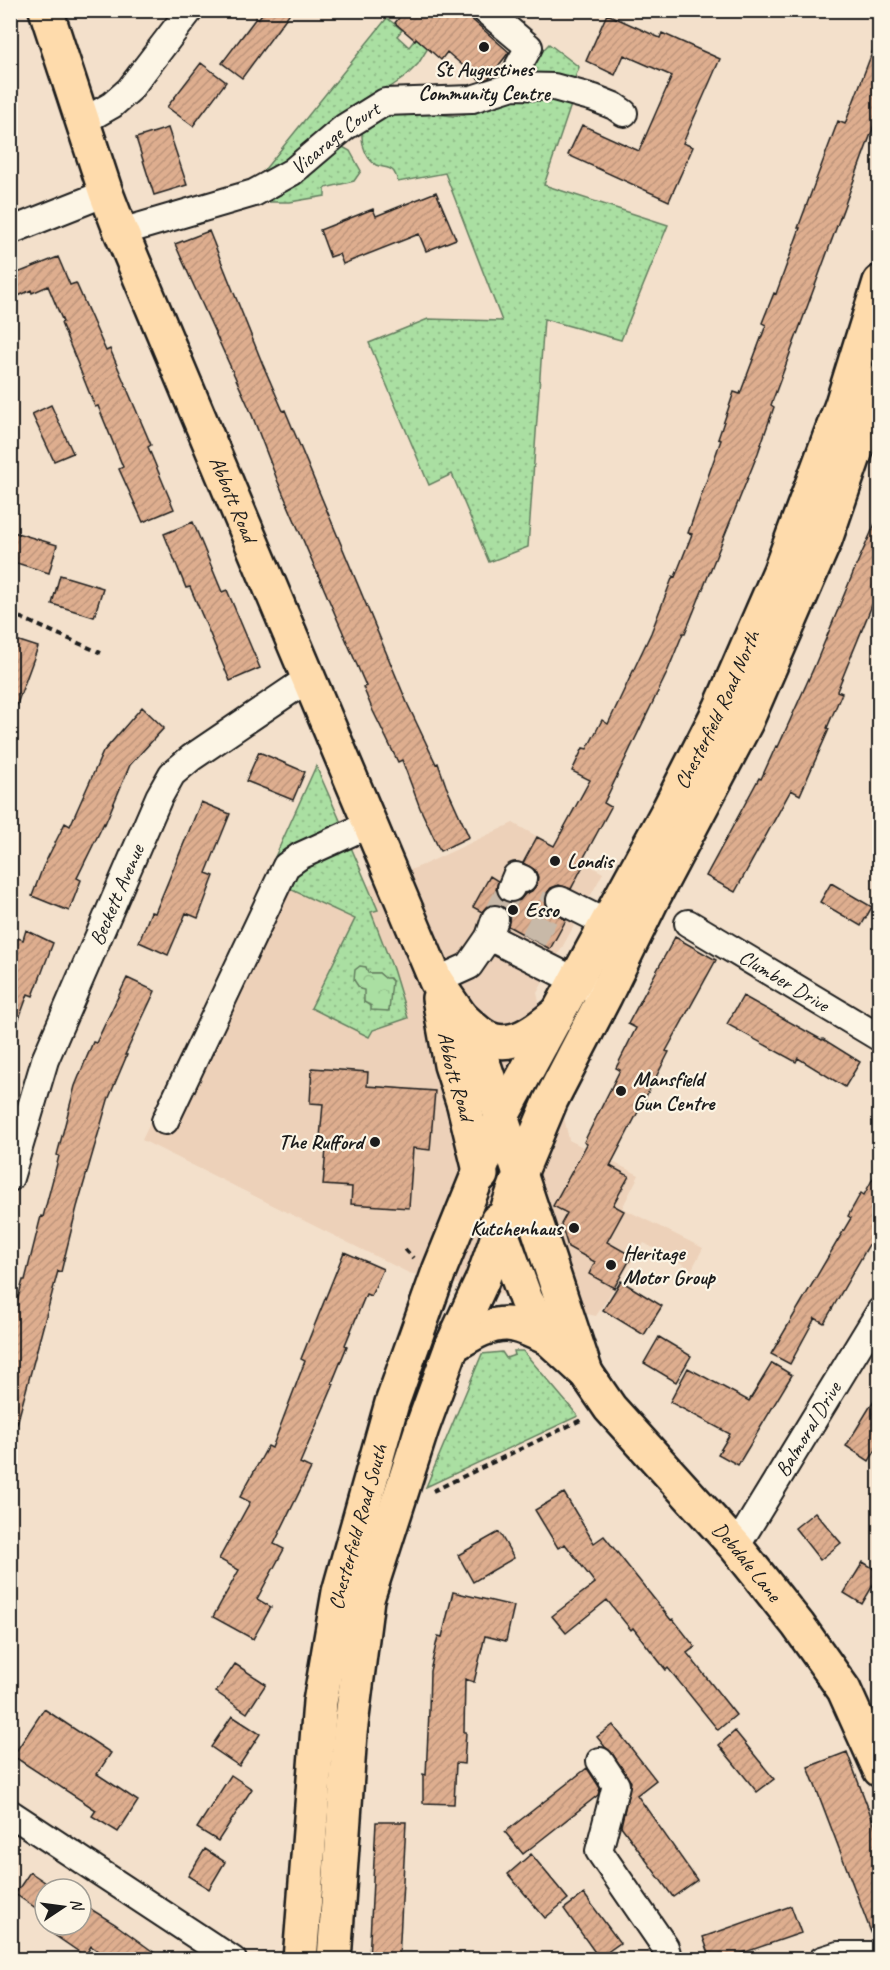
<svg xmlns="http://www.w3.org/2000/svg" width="890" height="1970" font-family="Caveat,sans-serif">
  <defs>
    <pattern id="grass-dots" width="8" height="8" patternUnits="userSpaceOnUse" patternTransform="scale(1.5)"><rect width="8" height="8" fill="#aadfa2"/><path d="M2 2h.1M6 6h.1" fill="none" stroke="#92bf8b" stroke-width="1.8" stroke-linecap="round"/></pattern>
    <pattern id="forest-crowns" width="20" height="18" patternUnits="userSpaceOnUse" patternTransform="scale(1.5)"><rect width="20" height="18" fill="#aadfa2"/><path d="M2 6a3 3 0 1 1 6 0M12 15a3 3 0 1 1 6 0" fill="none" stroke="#92bf8b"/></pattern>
    <pattern id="building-hatch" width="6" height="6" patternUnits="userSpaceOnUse" patternTransform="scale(1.5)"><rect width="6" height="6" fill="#deae8f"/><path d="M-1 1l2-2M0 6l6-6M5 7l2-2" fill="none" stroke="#be957b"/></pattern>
  </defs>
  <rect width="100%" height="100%" fill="#f3e0cb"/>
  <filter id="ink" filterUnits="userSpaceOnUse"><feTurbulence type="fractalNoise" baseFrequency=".0167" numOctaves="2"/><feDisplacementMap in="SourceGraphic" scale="12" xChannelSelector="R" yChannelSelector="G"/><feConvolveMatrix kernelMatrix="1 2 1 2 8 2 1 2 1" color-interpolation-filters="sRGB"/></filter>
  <g filter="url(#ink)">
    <path fill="#edd1b9" d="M316 766 368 886 423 865 513 823 603 873 537 993 569 1140 639 1175 622 1208 703 1248 692 1269 644 1243 596 1316 409 1273 142 1140 215 989Z"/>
    <path fill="url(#grass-dots)" stroke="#637e5f" stroke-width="1.5" fill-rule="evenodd" d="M387 18 402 30 397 36 409 47 416 38 428 48 418 64 405 77 351 114 298 157 253 184Z
      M549 44 579 67 572 86 535 81 524 70Z
      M531 95 573 99 544 185 668 225 621 340 544 319 528 547 489 562 452 474 429 485 369 343 428 319 502 321 445 173 398 182C397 178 396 175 394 172 390 166 382 168 376 165 364 158 359 137 364 125L390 112 410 111 453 116 474 114 498 104Z
      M339 145 350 151 361 171 354 181 325 188V196L290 202H268L288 190Z
      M316 766 342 825 279 862 265 879Z
      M350 845 378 910 371 912 393 969 408 1018 373 1030 369 1037 311 1008 355 919 292 890 290 883 296 873ZM368 973H379L385 979 390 978 392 981 364 1002Z
      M514 1351H523L578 1416 426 1487 482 1354 502 1352 506 1358 515 1355Z"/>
    <path fill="url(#forest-crowns)" stroke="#637e5f" stroke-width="1.5" d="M360 966 366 967 368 973H379L385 978H389L392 981 389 1011 371 1010V1006L364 1002V990L360 989 354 980 355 970Z"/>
    <path fill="url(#building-hatch)" stroke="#1c1c1c" stroke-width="1.5" d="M265 10H292L242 78 222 63 256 18 258 19Z
      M405 10H461L509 52 489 78 481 81 447 52 441 60 416 38 415 40 395 23Z
      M607 14 660 38 662 33 720 59 683 143 693 147 669 201 568 155 582 125 639 151 672 76 624 55 615 75 586 61Z
      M878 37 879 38V112L771 405 774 407 758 453 685 633H683L666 675 604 803 611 807 582 861 585 862 571 889 559 885 551 888 546 894 545 901 548 909 566 920 550 949 508 926 510 915 506 909 500 905 491 904 486 907 482 912 473 907 490 876 498 881 496 890 500 898 506 902 512 903 520 900 525 894 532 891 537 884 538 877 535 870 523 863 537 837 554 846 590 780 572 771 583 748 587 749 602 720 608 724 651 633 673 576 675 577 692 534 688 533 721 440 718 439 734 392 740 394 766 325 762 323 774 293 776 294 800 228H798L838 121 845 124Z
      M201 63 226 82 193 126 167 107Z
      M168 128 187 185 154 195 136 138Z
      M436 192 456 239 426 251 419 234 343 264 339 254 330 257 320 230 373 209 376 216Z
      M209 231 263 365 283 411 285 410 408 705 436 764 438 763 446 786 469 837 440 851 420 808 402 760 398 762 373 711 363 687 366 686 278 482 250 410 175 244Z
      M58 257 70 285 76 283 106 351 110 349 151 445 148 447 174 509 143 522 119 469 123 467 98 406 95 407 77 362 61 323 63 322 48 286 32 293 31 290 10 300V276Z
      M51 405 73 453 54 461 32 414Z
      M879 515V588L837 691 842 693 827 728 829 729 800 795 791 790 735 892 706 876 759 778 761 779 776 746 778 747 815 665 856 566Z
      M193 522 222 592 227 590 260 668 230 681 190 587 186 588 164 534Z
      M10 531 57 545 49 573 10 561Z
      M60 575 103 588 94 617 52 604Z
      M10 638 38 647 13 715H10Z
      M142 707 164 728 130 765 105 824 104 823 77 878 81 880 69 911 32 896 43 867 65 823 70 826 103 752Z
      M259 752 305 772 293 800 246 781Z
      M201 802 230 814 206 873 214 876 198 918 186 913 168 955 139 942 151 912 155 913Z
      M831 883 872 907 861 926 820 902Z
      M26 930 53 943 33 996 28 994 13 1035 10 1034V959L18 938 23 940Z
      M675 937 716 960 666 1051 669 1052 610 1166 629 1176 613 1205 624 1211 607 1242 632 1256 614 1288 589 1274 595 1262 568 1247 561 1224 567 1213 553 1206 587 1144 584 1142 620 1070 616 1068 636 1028 628 1024Z
      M127 978 155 991 125 1055H127L108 1100 77 1207 61 1272 58 1271 17 1424H10V1327L23 1280H25L41 1216 43 1217 59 1156 57 1155 75 1086 93 1042 96 1043Z
      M743 996 822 1040 823 1039 860 1062 845 1087 798 1058 796 1062 727 1024Z
      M312 1068 368 1072 367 1086 435 1091 430 1150 413 1148 409 1208 351 1204 352 1187 323 1185 326 1149H319L323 1104 310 1103Z
      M879 1167V1227L824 1323 815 1318 790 1364 771 1354 851 1218 848 1216 861 1193 864 1195Z
      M344 1252 383 1269 371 1296 366 1294 345 1345 347 1346 332 1383 334 1384 300 1463 311 1468 274 1544 284 1549 257 1599 271 1607 253 1639 213 1617 239 1570 219 1559 250 1502 240 1497 268 1446 272 1448 305 1361 301 1359Z
      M621 1281 662 1306 644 1335 603 1310Z
      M659 1337 691 1356 676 1382 644 1363Z
      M772 1363 792 1375 738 1465 718 1454 730 1434 670 1402 688 1368 749 1401Z
      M879 1392V1445L869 1461 846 1446Z
      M564 1493 594 1543 604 1536 671 1620 673 1619 695 1647 687 1653 736 1715 718 1730 668 1668 666 1670 633 1628 631 1630 607 1600 566 1633 552 1616 595 1583 565 1544 558 1548 535 1510Z
      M815 1512 841 1543 820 1560 795 1528Z
      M499 1532 514 1558 473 1582 458 1555Z
      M863 1562 879 1572V1575L862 1604 844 1593Z
      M453 1592 514 1606 506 1641 485 1636 474 1682 465 1679 464 1732H466L464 1764 456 1763 454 1804 423 1803V1774L426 1775 429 1711 430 1671 438 1636 442 1637Z
      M235 1664 266 1684 247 1713 216 1692Z
      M44 1709 111 1753 97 1774 138 1801 118 1832 92 1816 96 1810 13 1756Z
      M232 1716 260 1734 239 1766 211 1747Z
      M613 1725 656 1780 637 1795 697 1880 673 1897 621 1826 631 1782 612 1753 605 1747 597 1737Z
      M735 1731 774 1779 757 1792 719 1745Z
      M847 1752 879 1837V1940H874L808 1767Z
      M587 1768 600 1788 598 1795 523 1854 505 1832Z
      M231 1775 252 1789 218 1841 197 1828Z
      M376 1822H406L399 1959H369Z
      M205 1849 225 1862 209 1889 188 1876Z
      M531 1854 568 1899 545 1918 508 1874Z
      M30 1872 55 1889H45V1914L15 1894Z
      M584 1894 620 1943 599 1958 564 1909Z
      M81 1903 115 1924 163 1959H109L91 1946 85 1956 53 1934 59 1925H81Z
      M791 1906 801 1933 725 1959H711L703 1937Z"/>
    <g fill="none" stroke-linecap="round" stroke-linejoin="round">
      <path stroke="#c8b9a8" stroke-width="26" stroke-dasharray="26 13" stroke-linecap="butt" d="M495 919 511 888
        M533 940 555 897"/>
      <g stroke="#1c1c1c" stroke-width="30">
        <g id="minor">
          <path d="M485 10 529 47 519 65 513 86"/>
          <path d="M82 122 112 105 129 90 190 10"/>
          <path d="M10 231 106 193"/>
          <path id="s1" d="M121 232 254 193 292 172 345 127 385 102 472 99 513 86 554 87 594 98 614 106 624 113"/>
          <path d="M511 888 516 876 523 879"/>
          <path d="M560 900 624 932"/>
          <path id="s2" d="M688 923 880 1038"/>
          <path d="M489 937 592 989"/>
          <path d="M436 981 469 966 489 937 495 919"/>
          <path d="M165 1121 286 866 300 856 370 824"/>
          <path id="s3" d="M10 1178 45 1060 159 797 172 774 191 758 309 678"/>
          <path id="s4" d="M736 1547 880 1311"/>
          <path d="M600 1761 616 1785 599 1851 665 1947 669 1960"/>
          <path d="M10 1813 233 1960"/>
          <path d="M822 1960 838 1955H880"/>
        </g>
      </g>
      <g stroke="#1c1c1c" stroke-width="38">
        <g id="major">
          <path id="s5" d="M46 10 106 193 121 232 436 981 461 1017 485 1068 586 1373"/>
          <path id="s6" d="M439 998 451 1065 464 1105 481 1175"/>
          <path d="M461 1017C469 1024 477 1033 487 1038 512 1050 537 1030 555 1015"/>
          <path id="s7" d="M497 1221 526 1300 548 1338 586 1373 610 1408 736 1547 798 1625 844 1690 880 1770"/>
          <path d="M452 1346C469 1336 486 1324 506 1324 520 1324 535 1333 548 1338"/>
          <path id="s8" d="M300 1960 320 1702 339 1592 392 1403 439 1271 502 1116 669 809 720 709 780 571 842 404 880 282"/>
          <path d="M334 1960 350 1733 367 1599 422 1428 452 1346 482 1281 520 1174 551 1100 605 996 651 902 746 722 825 540 880 381"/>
        </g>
      </g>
      <path stroke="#1c1c1c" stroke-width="4" stroke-dasharray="6 4.5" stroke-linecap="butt" d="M10 613 101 653
        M405 1249 413 1258
        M433 1491 583 1419"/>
      <use href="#minor" stroke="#fcf5e5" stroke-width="26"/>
      <use href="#major" stroke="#fedbac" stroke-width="33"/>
    </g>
  </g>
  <g fill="#1c1c1c" stroke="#fcf5e5" stroke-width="2">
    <circle cx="484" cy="47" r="6"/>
    <circle cx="555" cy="861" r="6"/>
    <circle cx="513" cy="910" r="6"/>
    <circle cx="621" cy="1091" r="6"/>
    <circle cx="375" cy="1142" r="6"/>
    <circle cx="574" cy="1228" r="6"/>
    <circle cx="611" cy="1265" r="6"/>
  </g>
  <g text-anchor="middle" stroke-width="4.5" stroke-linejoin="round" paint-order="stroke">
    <g font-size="21" font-weight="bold" fill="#1c1c1c" stroke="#fcf5e5" text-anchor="start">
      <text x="484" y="76" text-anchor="middle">St Augustines<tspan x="484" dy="24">Community Centre</tspan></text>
      <text x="567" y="868">Londis</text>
      <text x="525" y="917">Esso</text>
      <text x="633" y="1086">Mansfield<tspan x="633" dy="24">Gun Centre</tspan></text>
      <text x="363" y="1149" text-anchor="end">The Rufford</text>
      <text x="562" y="1235" text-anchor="end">Kutchenhaus</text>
      <text x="623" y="1260">Heritage<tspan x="623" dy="24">Motor Group</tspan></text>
    </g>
    <g font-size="21" fill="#1c1c1c" stroke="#fcf5e5">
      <text dy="7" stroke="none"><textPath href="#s1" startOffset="237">Vicarage Court</textPath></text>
      <text dy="7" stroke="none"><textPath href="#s5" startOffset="524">Abbott Road</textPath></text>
      <text dy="7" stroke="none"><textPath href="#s8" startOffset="1334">Chesterfield Road North</textPath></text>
      <text dy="7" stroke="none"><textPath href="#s3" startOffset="303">Beckett Avenue</textPath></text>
      <text dy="7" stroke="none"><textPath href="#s2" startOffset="112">Clumber Drive</textPath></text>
      <text dy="7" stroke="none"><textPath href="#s6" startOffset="80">Abbott Road</textPath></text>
      <text dy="7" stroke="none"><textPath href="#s4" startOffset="138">Balmoral Drive</textPath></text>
      <text dy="7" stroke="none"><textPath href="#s8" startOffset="438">Chesterfield Road South</textPath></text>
      <text dy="7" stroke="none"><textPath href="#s7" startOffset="428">Debdale Lane</textPath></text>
    </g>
  </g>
  <rect width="890" height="1970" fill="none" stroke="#fcf5e5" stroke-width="36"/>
  <rect x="18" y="18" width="854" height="1934" fill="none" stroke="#1c1c1c" stroke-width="2" filter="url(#ink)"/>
  <g transform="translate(63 1907) rotate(77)"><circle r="28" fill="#fcf5e5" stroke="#a29e95" stroke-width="1.5"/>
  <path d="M0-4.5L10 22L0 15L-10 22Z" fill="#1c1c1c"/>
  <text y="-9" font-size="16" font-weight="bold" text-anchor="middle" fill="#1c1c1c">N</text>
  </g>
</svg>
